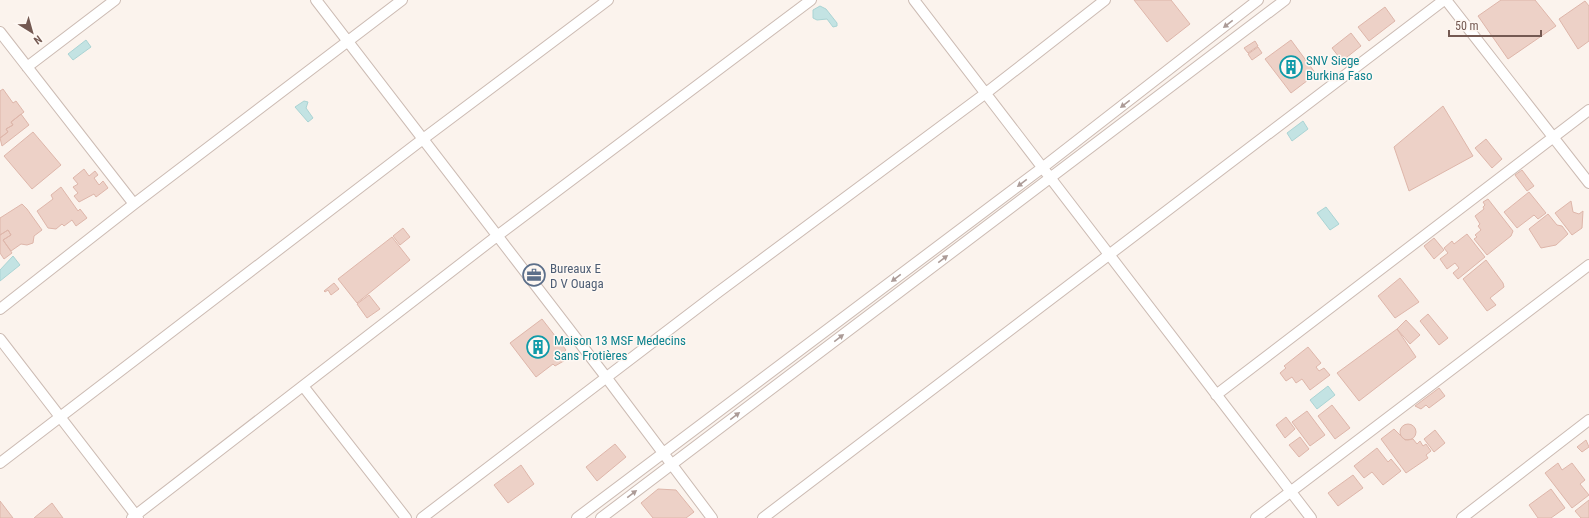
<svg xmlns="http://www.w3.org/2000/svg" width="1589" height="518" font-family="'Roboto Condensed',sans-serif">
  <rect width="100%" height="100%" fill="#fbf3ed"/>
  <path fill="#c3e3e3" stroke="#aad4d4" d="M820 6 826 9 837 23V26L833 27 827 19 817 20 813 18V10Z
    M86 40 91 47 73 60 68 54Z
    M304 101 308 102 306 108 313 118 308 122 295 107Z
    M1303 121 1308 129 1292 141 1287 133Z
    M1326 207 1339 224 1330 230 1317 213Z
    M13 256 20 265 0 281V270Z
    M1328 386 1335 395 1317 409 1310 400Z"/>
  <path fill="#edd1c7" stroke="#deb6aa" d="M1134 0H1171L1190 24 1167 42Z
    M1501 0H1535L1556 26 1508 59 1478 16Z
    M1585 1 1589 6V41L1578 49 1559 19Z
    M1385 7 1395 21 1369 41 1358 27Z
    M1351 33 1361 46 1342 61 1332 48Z
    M1291 40 1316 74 1291 93 1265 59Z
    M1255 41 1258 46 1248 53 1244 48Z
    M1258 47 1262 53 1252 60 1248 54Z
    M3 89 13 103 16 101 24 112 11 122 13 125 6 129 8 132 0 138V91Z
    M1443 106 1473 156 1409 191 1394 147Z
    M21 114 29 125 2 146 0 138 8 132 6 129 13 125 11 122Z
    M33 132 61 165 32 189 4 156Z
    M1486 139 1502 159 1492 168 1475 148Z
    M84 169 89 176 95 171 98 175 94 178 99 185 103 181 108 188 96 197 94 194 79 202 74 196 78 193 73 187 78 184 73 178Z
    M1522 170 1534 186 1527 191 1515 175Z
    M61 187 78 211 80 209 87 218 76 226 72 220 64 226 62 224 56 229 48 228 37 211 53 199 51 195Z
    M1529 192 1546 213 1538 219 1534 215 1517 228 1504 212Z
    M1488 199 1513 231 1511 236 1487 255 1474 239 1477 237 1475 235 1481 230 1478 226 1480 224 1475 216 1484 209 1483 207 1485 205 1483 202Z
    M1571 201 1573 212 1579 214 1583 211 1582 228 1572 235 1555 213Z
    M22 204 27 209 42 230 34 236 33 243 27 245 21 244 11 251 3 240 11 235 8 230 0 235V218Z
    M1548 214 1557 225 1562 226 1568 234 1556 245 1541 248 1529 229Z
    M403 228 410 237 400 245 393 236Z
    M8 230 11 235 3 240 12 253 4 259 0 253V235Z
    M1467 234 1485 257 1458 279 1453 273 1459 268 1455 263 1447 269 1440 259 1448 253 1444 248 1452 241 1454 244Z
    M392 237 410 260 357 303 338 279Z
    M1434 238 1444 250 1434 259 1424 246Z
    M1486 260 1503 283 1504 287 1490 298 1496 305 1487 311 1463 279Z
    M1400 278 1419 302 1395 318 1378 296Z
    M334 283 339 289 331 295 328 290 325 292 324 291Z
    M369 295 380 309 367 318 357 304Z
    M1428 314 1448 338 1439 345 1420 321Z
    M542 319 566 350 564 352 569 358 555 366 553 364 536 377 510 343Z
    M1406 320 1420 335 1410 344 1397 329Z
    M1397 329 1416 357 1359 401 1337 373Z
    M1308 347 1321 363 1316 367 1319 371 1324 368 1330 375 1310 390 1302 379 1296 383 1292 377 1286 381 1280 373 1286 368 1284 366Z
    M1439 388 1445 396 1429 408 1426 405 1421 409 1415 406Z
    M1332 405 1350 428 1335 439 1318 416Z
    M1307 411 1325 435 1310 446 1292 422Z
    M1286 417 1295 429 1285 438 1276 425Z
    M1400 432a8 8 0 1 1 16 0a8 8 0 1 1-16 0Z
    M1394 429 1405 440 1413 439 1417 444 1420 441 1423 446 1426 444 1431 451 1426 455 1428 458 1406 473 1381 439Z
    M1435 430 1445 443 1434 452 1424 439Z
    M1300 437 1309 449 1299 457 1289 445Z
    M1586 440 1589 447 1582 452 1577 447Z
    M615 444 626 457 597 481 586 467Z
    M1377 448 1388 462 1391 459 1401 471 1383 485 1372 472 1364 478 1354 466Z
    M1558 463 1562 470 1572 463 1585 480 1580 484 1589 495 1572 508 1545 473Z
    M521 465 534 484 508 503 494 485Z
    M1353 475 1363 488 1338 506 1328 493Z
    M658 489 676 490 694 512 686 518H653L641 503Z
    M1551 489 1565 508 1551 518H1538L1529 505Z
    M1589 500V518H1581L1575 511Z
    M0 501 13 518H0Z
    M52 503 63 518H34Z"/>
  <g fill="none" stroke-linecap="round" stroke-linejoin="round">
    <g stroke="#ccbbb3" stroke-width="12">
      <path id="minor" d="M316 0 606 377 712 518
        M914 0 1311 518
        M1446 0 1589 183
        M0 32 134 204
        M27 67 115 0
        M0 309 134 204 402 0
        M0 339 138 518
        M303 386 406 518
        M1216 395 1589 110
        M0 463 423 139 608 0
        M132 518 497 236 811 0
        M422 518 717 293 986 93 1105 0
        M577 518 1042 168 1258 0
        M601 518 1285 0
        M763 518 1444 0
        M1256 518 1589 265
        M1462 518 1589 420"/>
    </g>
    <use href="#minor" stroke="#fff" stroke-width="10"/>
  </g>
  <defs><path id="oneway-solid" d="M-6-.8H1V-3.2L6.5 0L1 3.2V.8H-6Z"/></defs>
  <g fill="#ac9b97">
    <use href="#oneway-solid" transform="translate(1228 24) rotate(142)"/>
    <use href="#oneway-solid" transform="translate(1125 104) rotate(142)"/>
    <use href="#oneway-solid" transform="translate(1022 183) rotate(143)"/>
    <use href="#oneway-solid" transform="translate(943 259) rotate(-37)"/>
    <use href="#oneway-solid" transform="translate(896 278) rotate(143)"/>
    <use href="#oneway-solid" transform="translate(839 338) rotate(-37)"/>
    <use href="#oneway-solid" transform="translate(735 416) rotate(-37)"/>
    <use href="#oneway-solid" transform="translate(632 494) rotate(-37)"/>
  </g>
  <defs>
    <g id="building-ring" transform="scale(1.15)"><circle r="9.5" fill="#fef8f3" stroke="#0f9aa8" stroke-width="1.5"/><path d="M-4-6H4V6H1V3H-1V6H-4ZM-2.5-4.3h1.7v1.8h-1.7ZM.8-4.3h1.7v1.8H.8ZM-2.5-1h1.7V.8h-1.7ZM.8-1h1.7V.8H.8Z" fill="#0f9aa8"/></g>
    <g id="office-ring" transform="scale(1.15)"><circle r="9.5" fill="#fef8f3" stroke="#5c6f8a" stroke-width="1.5"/><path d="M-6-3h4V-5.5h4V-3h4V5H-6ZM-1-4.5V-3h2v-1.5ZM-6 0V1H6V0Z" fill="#5c6f8a"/></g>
  </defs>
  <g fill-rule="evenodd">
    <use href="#building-ring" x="1291" y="67"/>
    <use href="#office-ring" x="534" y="275"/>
    <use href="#building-ring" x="538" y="347"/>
  </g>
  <g text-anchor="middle" stroke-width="3" stroke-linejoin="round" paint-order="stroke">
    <g font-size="13" fill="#0d838f" stroke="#fef8f3" text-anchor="start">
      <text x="1306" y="65">SNV Siege<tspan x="1306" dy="15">Burkina Faso</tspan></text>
      <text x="554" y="345">Maison 13 MSF Medecins<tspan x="554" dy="15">Sans Frotières</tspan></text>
    </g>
    <g font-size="13" fill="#4e5e75" stroke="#fef8f3" text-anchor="start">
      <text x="550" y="273">Bureaux E<tspan x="550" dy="15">D V Ouaga</tspan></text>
    </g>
  </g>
  <g transform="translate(32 32) rotate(143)" stroke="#fef8f3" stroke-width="3" paint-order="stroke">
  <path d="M0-3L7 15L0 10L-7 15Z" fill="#745952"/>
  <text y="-6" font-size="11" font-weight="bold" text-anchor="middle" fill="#745952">N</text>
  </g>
  <path d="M1449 30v6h92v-6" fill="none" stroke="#745952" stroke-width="2"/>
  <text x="1455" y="30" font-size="12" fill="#745952" stroke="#fef8f3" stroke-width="3" paint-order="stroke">50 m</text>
</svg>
